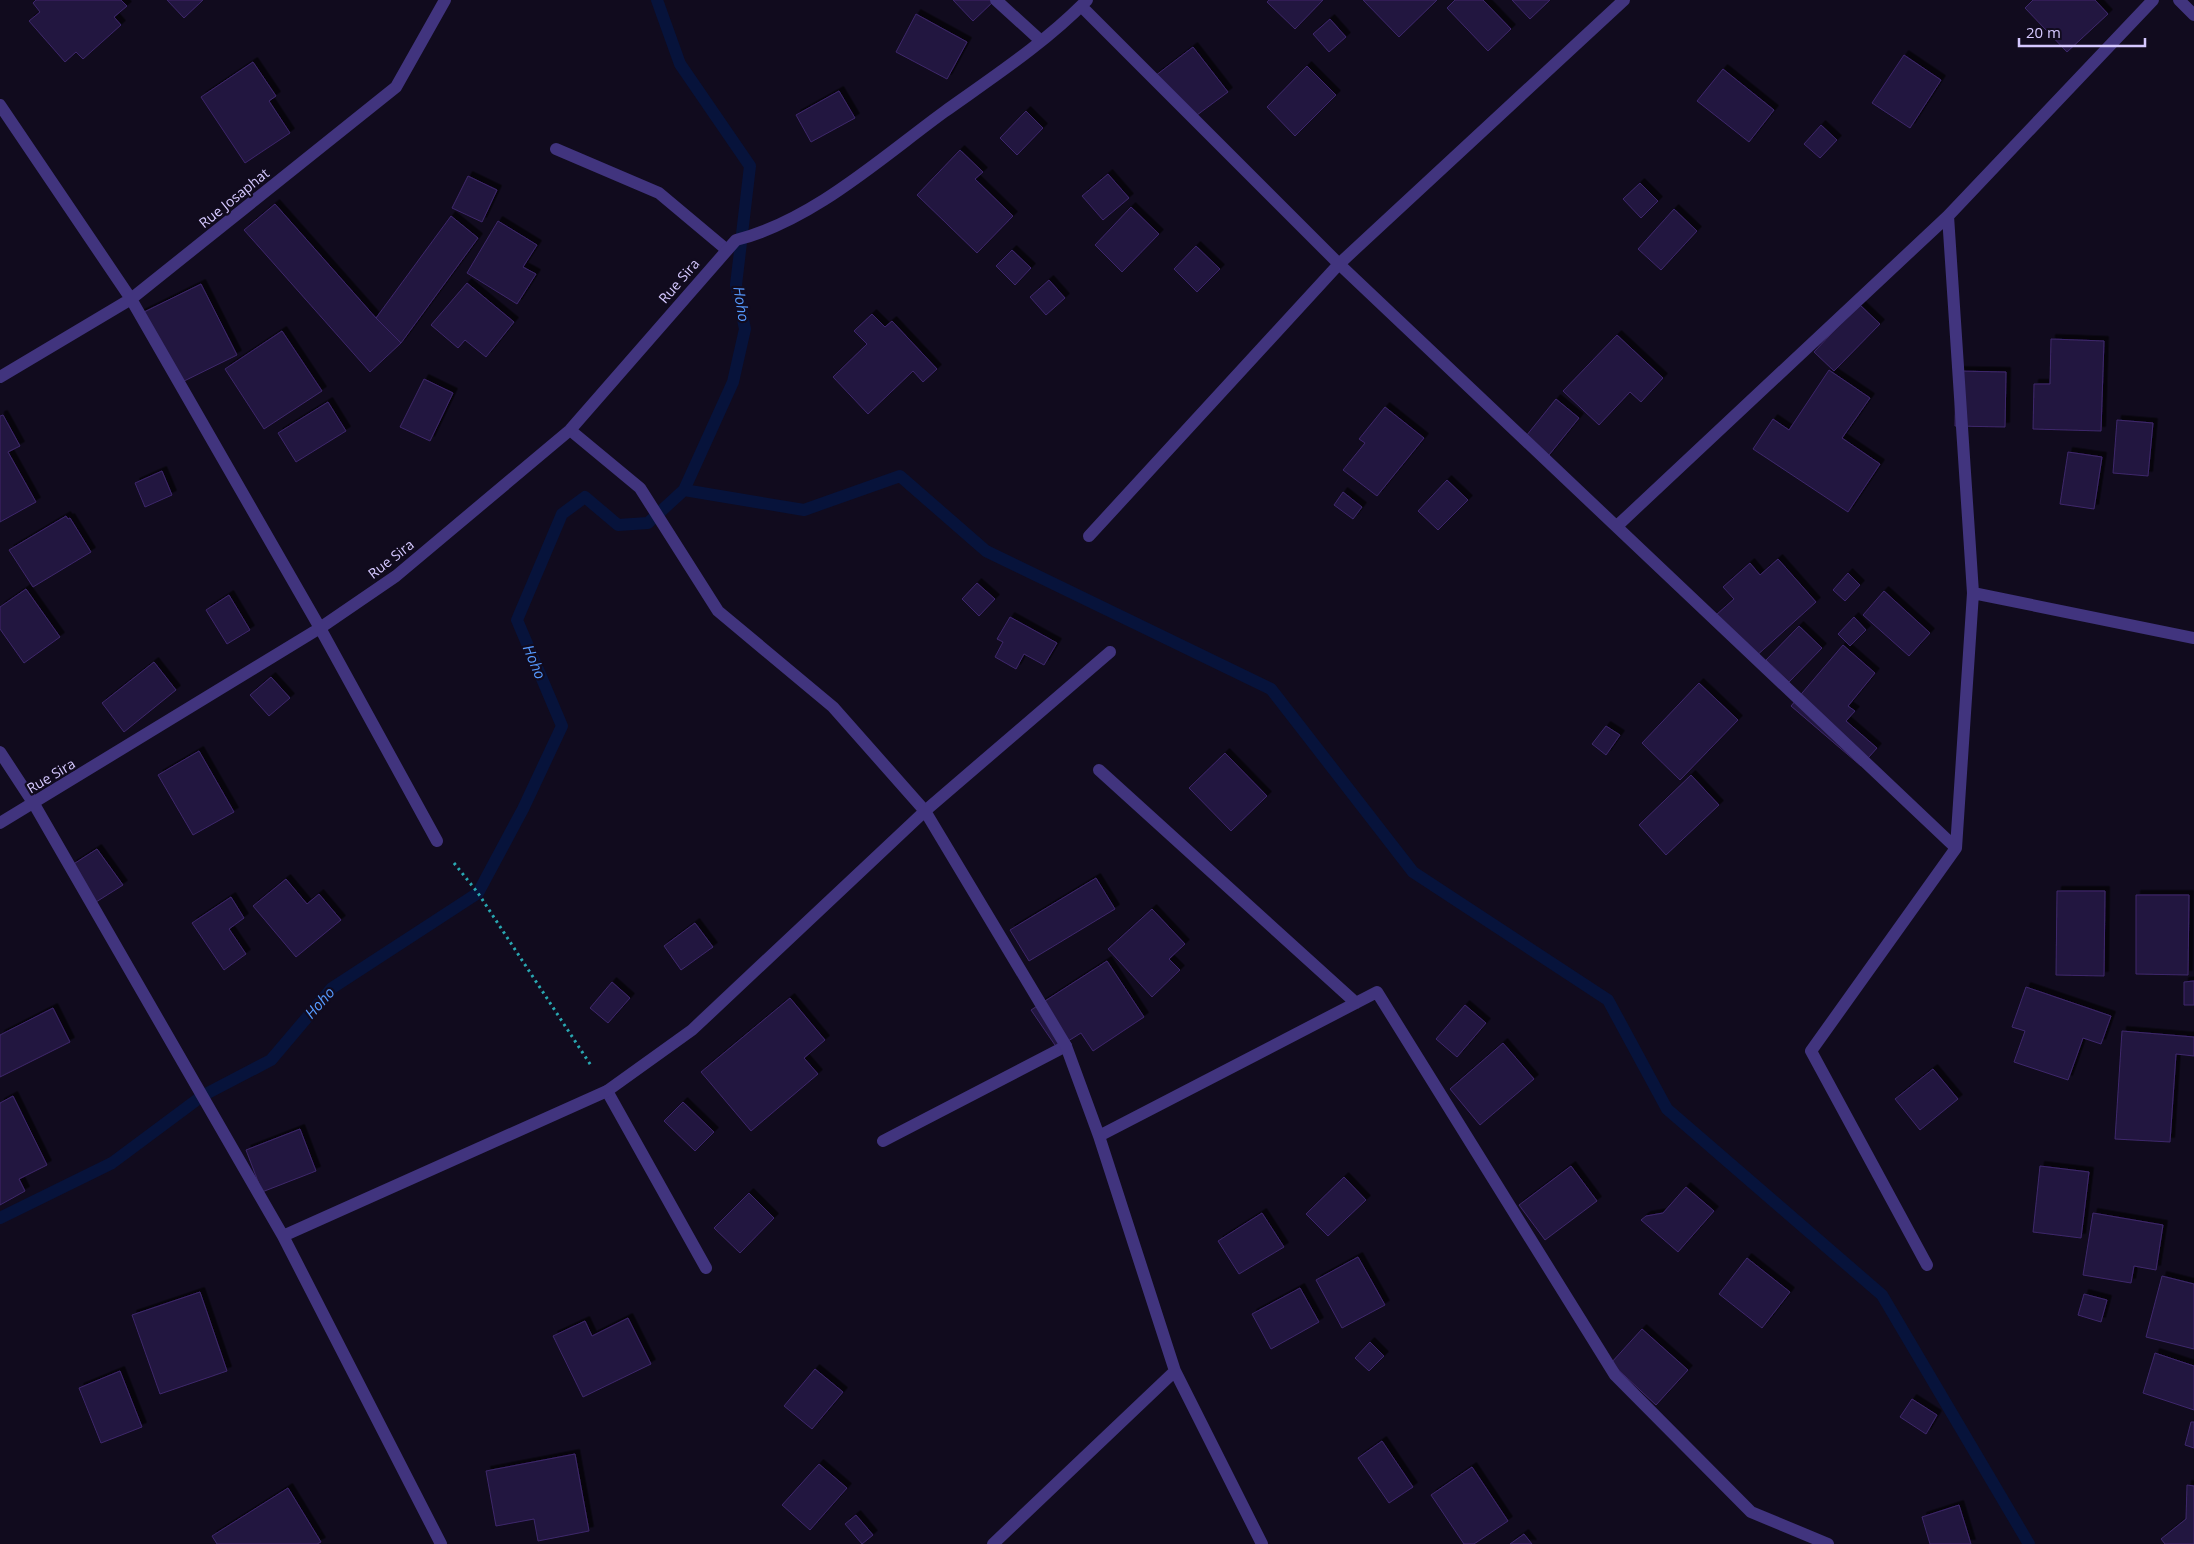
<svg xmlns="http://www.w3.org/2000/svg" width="2194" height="1544" font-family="'Open Sans',sans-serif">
  <defs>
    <filter id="shadow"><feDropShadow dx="4.5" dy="-4.5" stdDeviation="0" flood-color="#0009"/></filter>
  </defs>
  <rect width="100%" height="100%" fill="#110b1e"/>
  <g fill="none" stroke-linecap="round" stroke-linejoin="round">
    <path stroke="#07133b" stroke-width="12" d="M684 490 804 510 900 476 986 551 1271 689 1413 872 1608 1000 1667 1109 1882 1295 2029 1544
      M0 1218 112 1163 202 1096 271 1060 332 988 478 893 523 809 562 726 517 620 562 514 585 497 618 525 648 523 684 490 733 382 745 329 736 285 750 166 680 64 657 0"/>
  </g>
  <path fill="#24173f" stroke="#3e286c" filter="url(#shadow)" d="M36 0H121L127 6 114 17 121 25 83 59 76 52 65 62 29 21 40 12 33 3Z
    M167 0H203L184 18Z
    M953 0H995L973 21Z
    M1269 0H1323L1295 29 1267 2Z
    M1363 0H1437L1399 37Z
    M1455 0H1483L1511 29 1488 51 1447 8Z
    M1512 0H1550L1530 19Z
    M2033 0H2095L2108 14 2067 52 2025 8Z
    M916 14 967 42 947 79 896 52Z
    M1330 19 1346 37 1329 52 1313 34Z
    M1193 47 1228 92 1189 121 1155 76Z
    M1904 55 1941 80 1910 128 1872 103Z
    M253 62 276 96 269 101 290 133 245 163 201 97Z
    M1307 66 1336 95 1295 136 1267 107Z
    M1723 69 1774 110 1749 142 1697 101Z
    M839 91 855 118 811 142 796 115Z
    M1026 111 1043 128 1017 155 1000 138Z
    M1821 125 1837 140 1820 158 1804 144Z
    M960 150 983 172 975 179 1013 216 977 253 917 195Z
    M1108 174 1129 198 1103 220 1082 196Z
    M468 176 497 190 482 222 452 208Z
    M1640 183 1658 201 1641 218 1623 199Z
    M275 204 376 318 401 343 370 372 244 230Z
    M1131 207 1159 234 1122 272 1095 245Z
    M1674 209 1697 231 1661 270 1638 249Z
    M451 216 478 238 401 343 376 318Z
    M498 221 537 245 523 267 536 274 517 304 467 273Z
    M1196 246 1220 269 1197 292 1174 269Z
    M1012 250 1031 268 1015 285 996 266Z
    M1049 280 1065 298 1046 315 1030 297Z
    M467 283 514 322 486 357 465 340 458 348 431 325Z
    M201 284 237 355 176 385 140 314Z
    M1859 304 1880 324 1834 371 1814 352Z
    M872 314 885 327 892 321 937 369 923 382 913 371 868 414 833 377 867 344 854 331Z
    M282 331 322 391 264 429 225 369Z
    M1617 335 1663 378 1641 402 1630 392 1599 425 1563 391Z
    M2051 339 2104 341 2101 431 2033 429 2034 384H2050Z
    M1829 370 1870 398 1842 438 1880 464 1848 512 1753 449 1773 419 1789 430Z
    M1956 371 2006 372 2005 427 1955 426Z
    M424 379 453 393 430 441 400 427Z
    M1556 399 1579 418 1545 460 1522 441Z
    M328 402 346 431 296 462 278 433Z
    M1385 407 1424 438 1377 496 1343 470 1365 443 1359 439Z
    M3 415 20 446 8 452 36 502 0 522V416Z
    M2117 420 2153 423 2148 476 2113 473Z
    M2068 452 2102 457 2094 509 2060 504Z
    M162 471 172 495 145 507 135 483Z
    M1447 480 1468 500 1438 530 1418 511Z
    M1343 492 1362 507 1353 519 1334 505Z
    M66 516 68 519 70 518 91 552 33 587 9 550Z
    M1778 559 1816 602 1754 658 1716 615 1734 599 1723 587 1750 563 1760 575Z
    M1848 573 1860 585 1845 601 1833 590Z
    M977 583 995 599 979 616 962 599Z
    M26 589 60 637 24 663 0 629V607Z
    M1884 591 1930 633 1909 656 1863 615Z
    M229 595 250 630 227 644 206 610Z
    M1010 617 1057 643 1044 665 1024 654 1016 669 995 657 1003 642 997 639Z
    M1854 617 1866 630 1850 646 1838 634Z
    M1799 626 1822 648 1789 682 1766 660Z
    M1843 645 1875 673 1848 706 1855 711 1846 721 1877 748 1861 766 1791 706Z
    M154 662 176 690 124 732 102 703Z
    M271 677 290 698 269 716 250 695Z
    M1699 683 1738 720 1680 780 1642 743Z
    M1606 726 1620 735 1606 755 1592 744Z
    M199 751 234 812 193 835 158 775Z
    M1225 753 1267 796 1231 831 1189 788Z
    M1691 775 1719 805 1666 855 1639 825Z
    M97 849 123 885 96 902 72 865Z
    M1096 878 1115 909 1029 961 1010 930Z
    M286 879 307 904 319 894 341 920 296 957 253 906Z
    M2057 891H2105L2104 976 2056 975Z
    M2136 895H2189L2188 975 2136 974Z
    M231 897 244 918 229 929 246 954 224 970 192 923Z
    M1152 909 1185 944 1169 959 1180 970 1152 997 1108 949Z
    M695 923 713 947 681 970 664 946Z
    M1107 961 1144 1017 1093 1051 1081 1033 1057 1048 1031 1010Z
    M2194 981V1005H2184V982Z
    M612 982 630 998 608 1023 590 1008Z
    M2026 987 2111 1016 2101 1044 2083 1038 2068 1080 2014 1062 2025 1031 2012 1027Z
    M790 998 825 1040 804 1058 818 1074 751 1131 701 1072Z
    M1465 1005 1486 1023 1457 1057 1436 1039Z
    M53 1008 70 1042 0 1077V1035Z
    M2122 1031 2194 1037V1056L2176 1054 2170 1142 2115 1139Z
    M1503 1043 1534 1079 1480 1125 1450 1089Z
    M1933 1069 1958 1099 1920 1130 1895 1099Z
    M13 1096 47 1165 19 1179 25 1191 0 1205V1103Z
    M683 1102 714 1132 695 1151 664 1121Z
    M300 1129 316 1171 262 1192 246 1150Z
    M1571 1166 1597 1201 1545 1240 1519 1205Z
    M2040 1166 2089 1172 2081 1238 2033 1232Z
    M1344 1177 1366 1200 1328 1236 1306 1214Z
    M1686 1187 1714 1211 1678 1252 1641 1220 1646 1216 1663 1213Z
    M749 1193 774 1218 740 1253 714 1228Z
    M1262 1213 1284 1247 1239 1274 1218 1241Z
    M2093 1213 2163 1225 2156 1270 2134 1266 2131 1283 2083 1275Z
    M1358 1257 1385 1305 1342 1328 1316 1280Z
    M1747 1258 1790 1292 1762 1328 1719 1294Z
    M2162 1276 2194 1284V1349L2146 1337Z
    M1300 1288 1319 1322 1271 1349 1252 1314Z
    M200 1292 227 1371 160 1394 132 1315Z
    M2084 1294 2107 1300 2101 1322 2078 1315Z
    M628 1318 651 1364 583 1397 553 1336 585 1321 592 1336Z
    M1642 1329 1688 1370 1656 1405 1611 1363Z
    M1370 1342 1384 1356 1369 1371 1355 1358Z
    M2155 1353 2194 1366V1410L2143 1393Z
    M815 1369 843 1392 812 1429 784 1406Z
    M120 1371 142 1427 101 1443 79 1388Z
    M1912 1399 1937 1415 1926 1434 1900 1417Z
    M2191 1422H2194V1448L2185 1445Z
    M1382 1441 1413 1487 1389 1503 1358 1458Z
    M575 1454 589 1531 538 1541 534 1519 496 1526 486 1471Z
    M819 1464 847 1488 810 1530 782 1505Z
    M1472 1467 1508 1521 1474 1544H1464L1431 1495Z
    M2187 1485 2194 1486V1544H2165L2161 1539 2186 1519Z
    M288 1488 321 1542 317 1544H217L212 1536Z
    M1959 1505 1971 1544H1930L1922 1517Z
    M856 1515 873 1535 862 1544 845 1524Z
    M1524 1534 1532 1544H1510Z"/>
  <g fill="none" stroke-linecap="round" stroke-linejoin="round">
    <path stroke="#29a8b2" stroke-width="3" stroke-dasharray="2.5 4" stroke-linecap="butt" d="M454 863 478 893 592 1067"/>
    <path stroke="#41347e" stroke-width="12" d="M2179 0 2194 15
      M556 149 659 193 727 250
      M607 1091 706 1268
      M883 1141 1066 1046"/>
    <path stroke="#41347e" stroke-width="12" d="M996 0 1041 41
      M1081 6 1339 264 1956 848
      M0 105 131 299 320 628 437 841
      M0 377 131 299 396 87 445 0
      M570 430 640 488 718 611 833 707 925 811 1066 1046 1099 1136 1175 1371 1262 1544
      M1617 526 1948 216 2153 0
      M1089 536 1339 264 1624 0
      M1973 593 2194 638
      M0 752 34 804 283 1236 441 1544
      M1099 770 1356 1003
      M0 823 320 628 396 576 570 430 736 240C812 221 881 158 944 112 993 77 1045 43 1087 0
      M1099 1136 1377 992 1615 1375 1751 1512 1828 1544
      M283 1236 607 1091 692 1030 925 811 1110 652
      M1927 1265 1811 1051 1956 848 1973 593 1948 216
      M993 1544 1175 1371"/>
  </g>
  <g text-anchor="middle" stroke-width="4.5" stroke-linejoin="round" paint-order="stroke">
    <g font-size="14" fill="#d5c8ff" stroke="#110b1e">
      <text transform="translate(234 198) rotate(-39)" y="5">Rue Josaphat</text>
      <text transform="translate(679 281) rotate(-49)" y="5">Rue Sira</text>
      <text transform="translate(391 559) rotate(-38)" y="5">Rue Sira</text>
      <text transform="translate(51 776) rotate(-31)" y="5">Rue Sira</text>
    </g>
    <g font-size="15" font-style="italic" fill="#569aff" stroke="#110b1e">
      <text transform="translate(741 304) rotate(81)" y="5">Hoho</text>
      <text transform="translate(534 662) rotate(67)" y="5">Hoho</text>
      <text transform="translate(320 1003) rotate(-48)" y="5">Hoho</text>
    </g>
  </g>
  <path d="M2019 38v8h126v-8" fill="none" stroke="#d5c8ff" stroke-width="2.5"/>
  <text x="2026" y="38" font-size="15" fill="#d5c8ff" stroke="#110b1e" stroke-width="4" paint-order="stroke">20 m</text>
</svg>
